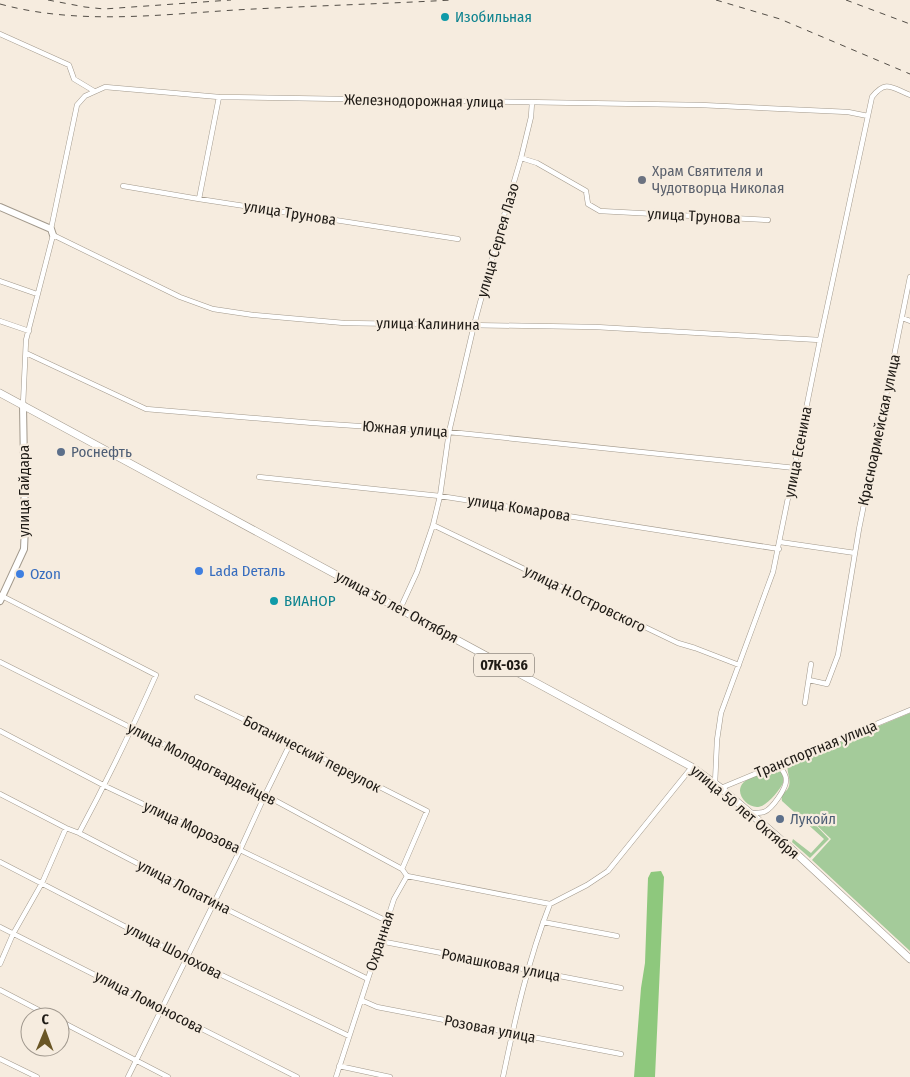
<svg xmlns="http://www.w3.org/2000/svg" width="910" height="1077" font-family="'Fira Sans Condensed',sans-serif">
  <rect width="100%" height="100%" fill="#f6ecdf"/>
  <path fill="#a4cb9a" d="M910 713V951L812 860 831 839 807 816 829 839 810 858 793 843 792 842 793 839 811 853 824 839 782 801C780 792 787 793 789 786 791 778 786 771 788 764Z
    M776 769C783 771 784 777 783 783 780 790 766 807 758 807 747 808 734 793 743 783 747 778 769 771 776 769Z"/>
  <path fill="#8ec87d" d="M661 871 664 877 655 1077H634L641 988 645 963 648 878 651 872Z"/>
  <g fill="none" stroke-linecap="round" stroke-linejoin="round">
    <g stroke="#a2998c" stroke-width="5.5">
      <path id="street" d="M0 34 69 65 74 79 94 91
        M521 158 537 163 586 191 588 204 600 211 768 220
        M123 186 199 199 458 239
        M199 199 219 97
        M51 229 77 105 85 96 105 87 219 97 701 105 848 112 868 116
        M0 281 37 294
        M902 318 910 321
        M0 321 29 331
        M26 353 146 409 313 423 449 432 795 468
        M23 405 26 340 53 235 180 297 213 309 253 315 344 323 596 327 820 340
        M259 477 440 496 779 549
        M433 525 678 643 695 648 739 665
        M780 542 855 553
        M0 595 156 675C132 729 107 781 79 833
        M400 609 417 572 433 525 440 496 449 432 474 325 500 229 521 158 531 117 532 102
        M0 662 265 795 402 869
        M809 680 827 684 838 655 859 529 910 277
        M197 697 291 742 427 811 402 869 407 876 394 899 336 1077
        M805 703 811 664
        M0 731 105 786 240 850 387 921
        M715 784 717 740 721 713 773 572 820 340 872 97C886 79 892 88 910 95
        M721 788 910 710
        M0 794 66 828 79 833 214 903 368 979
        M751 813C755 813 760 813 764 812 772 809 787 788 786 779 786 774 781 768 778 764
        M0 862 186 958 349 1036
        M407 876 550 904 587 885 608 871 692 767
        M543 922 617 936
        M0 927 297 1077
        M380 941 621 988
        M0 964 13 934 42 883 66 828
        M0 990 52 1017
        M361 1000 377 1007 621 1054
        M60 1021 168 1077
        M0 1059 37 1077
        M339 1066 390 1077
        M128 1077 240 850 265 795 291 742
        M503 1077C515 1019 528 960 550 904"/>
    </g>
    <g stroke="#a2998c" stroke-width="8">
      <path id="secondary" d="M0 207 51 229 53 235
        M0 601 24 549 25 526 23 405"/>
    </g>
    <g stroke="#a2998c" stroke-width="8">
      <path id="primary" d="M0 393 692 767 721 788 787 845 910 959"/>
    </g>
    <use href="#street" stroke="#fff" stroke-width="4.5"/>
    <use href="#secondary" stroke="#fff" stroke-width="6"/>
    <use href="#primary" stroke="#fff" stroke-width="7"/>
    <path stroke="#534e47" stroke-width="1" stroke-dasharray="6 6" stroke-linecap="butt" d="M48 0 85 7 104 9 231 0
      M716 0 780 19 910 74
      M846 0 910 24
      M0 4C77 25 157 15 235 10 307 6 380 4 452 0"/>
  </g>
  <g fill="#0f9aa8" stroke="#f6ecdf" stroke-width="2">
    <circle cx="445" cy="17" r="5"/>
    <circle cx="274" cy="601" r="5"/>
  </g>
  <circle fill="#6b7280" stroke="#f6ecdf" stroke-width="2" cx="642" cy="180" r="5"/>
  <g fill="#5c6f8a" stroke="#f6ecdf" stroke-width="2">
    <circle cx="61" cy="452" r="5"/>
    <circle cx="780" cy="819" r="5"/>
  </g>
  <g fill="#3f7fe0" stroke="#f6ecdf" stroke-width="2">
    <circle cx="199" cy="571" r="5"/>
    <circle cx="20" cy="574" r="5"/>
  </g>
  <g text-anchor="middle" stroke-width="4.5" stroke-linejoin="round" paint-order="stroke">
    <rect fill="#f6ecdf" stroke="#5f5952" stroke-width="1" x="474" y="653.5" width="60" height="23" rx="4"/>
    <g font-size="14" font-weight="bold" fill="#1e1a15">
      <text x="504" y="670">07К-036</text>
    </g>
    <g font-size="15" fill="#0d838f" stroke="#f6ecdf" text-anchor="start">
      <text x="455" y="22">Изобильная</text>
      <text x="284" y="606">ВИАНОР</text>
    </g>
    <g font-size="15" fill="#1e1a15" stroke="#f6ecdf">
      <text transform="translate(424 101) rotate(1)" y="5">Железнодорожная улица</text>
      <text transform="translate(290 213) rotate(9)" y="5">улица Трунова</text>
      <text transform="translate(694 216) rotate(3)" y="5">улица Трунова</text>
      <text transform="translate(498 240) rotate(-74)" y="5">улица Сергея Лазо</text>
      <text transform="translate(428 324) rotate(1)" y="5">улица Калинина</text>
      <text transform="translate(405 429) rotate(4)" y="5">Южная улица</text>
      <text transform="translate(879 430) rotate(-78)" y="5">Красноармейская улица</text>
      <text transform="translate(798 452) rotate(-79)" y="5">улица Есенина</text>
      <text transform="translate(24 491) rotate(-90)" y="5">улица Гайдара</text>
      <text transform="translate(519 508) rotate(9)" y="5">улица Комарова</text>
      <text transform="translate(585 599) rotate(26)" y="5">улица Н.Островского</text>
      <text transform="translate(397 607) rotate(28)" y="5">улица 50 лет Октября</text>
      <text transform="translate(816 749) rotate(-22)" y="5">Транспортная улица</text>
      <text transform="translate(312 754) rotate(27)" y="5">Ботанический переулок</text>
      <text transform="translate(202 764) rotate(27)" y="5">улица Молодогвардейцев</text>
      <text transform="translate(745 812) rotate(40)" y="5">улица 50 лет Октября</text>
      <text transform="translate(192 827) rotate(25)" y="5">улица Морозова</text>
      <text transform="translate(184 887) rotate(27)" y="5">улица Лопатина</text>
      <text transform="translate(380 941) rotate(-72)" y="5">Охранная</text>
      <text transform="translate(174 951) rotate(27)" y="5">улица Шолохова</text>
      <text transform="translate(501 965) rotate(11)" y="5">Ромашковая улица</text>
      <text transform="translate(149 1002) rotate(27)" y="5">улица Ломоносова</text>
      <text transform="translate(490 1029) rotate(11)" y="5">Розовая улица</text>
    </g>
    <g font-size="15" fill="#5b616d" stroke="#f6ecdf" text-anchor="start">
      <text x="652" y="176">Храм Святителя и<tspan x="652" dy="17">Чудотворца Николая</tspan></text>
    </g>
    <g font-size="15" fill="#4e5e75" stroke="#f6ecdf" text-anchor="start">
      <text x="71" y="457">Роснефть</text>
      <text x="790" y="824">Лукойл</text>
    </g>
    <g font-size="15" fill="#366cbe" stroke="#f6ecdf" text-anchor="start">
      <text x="209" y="576">Lada Dеталь</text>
      <text x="30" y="579">Ozon</text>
    </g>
  </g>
  <g transform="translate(45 1032) rotate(1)"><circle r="24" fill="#f6ecdf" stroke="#a0988e"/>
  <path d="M0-4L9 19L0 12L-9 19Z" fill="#6a5625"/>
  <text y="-8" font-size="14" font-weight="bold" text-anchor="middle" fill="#1e1a15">С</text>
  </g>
</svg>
